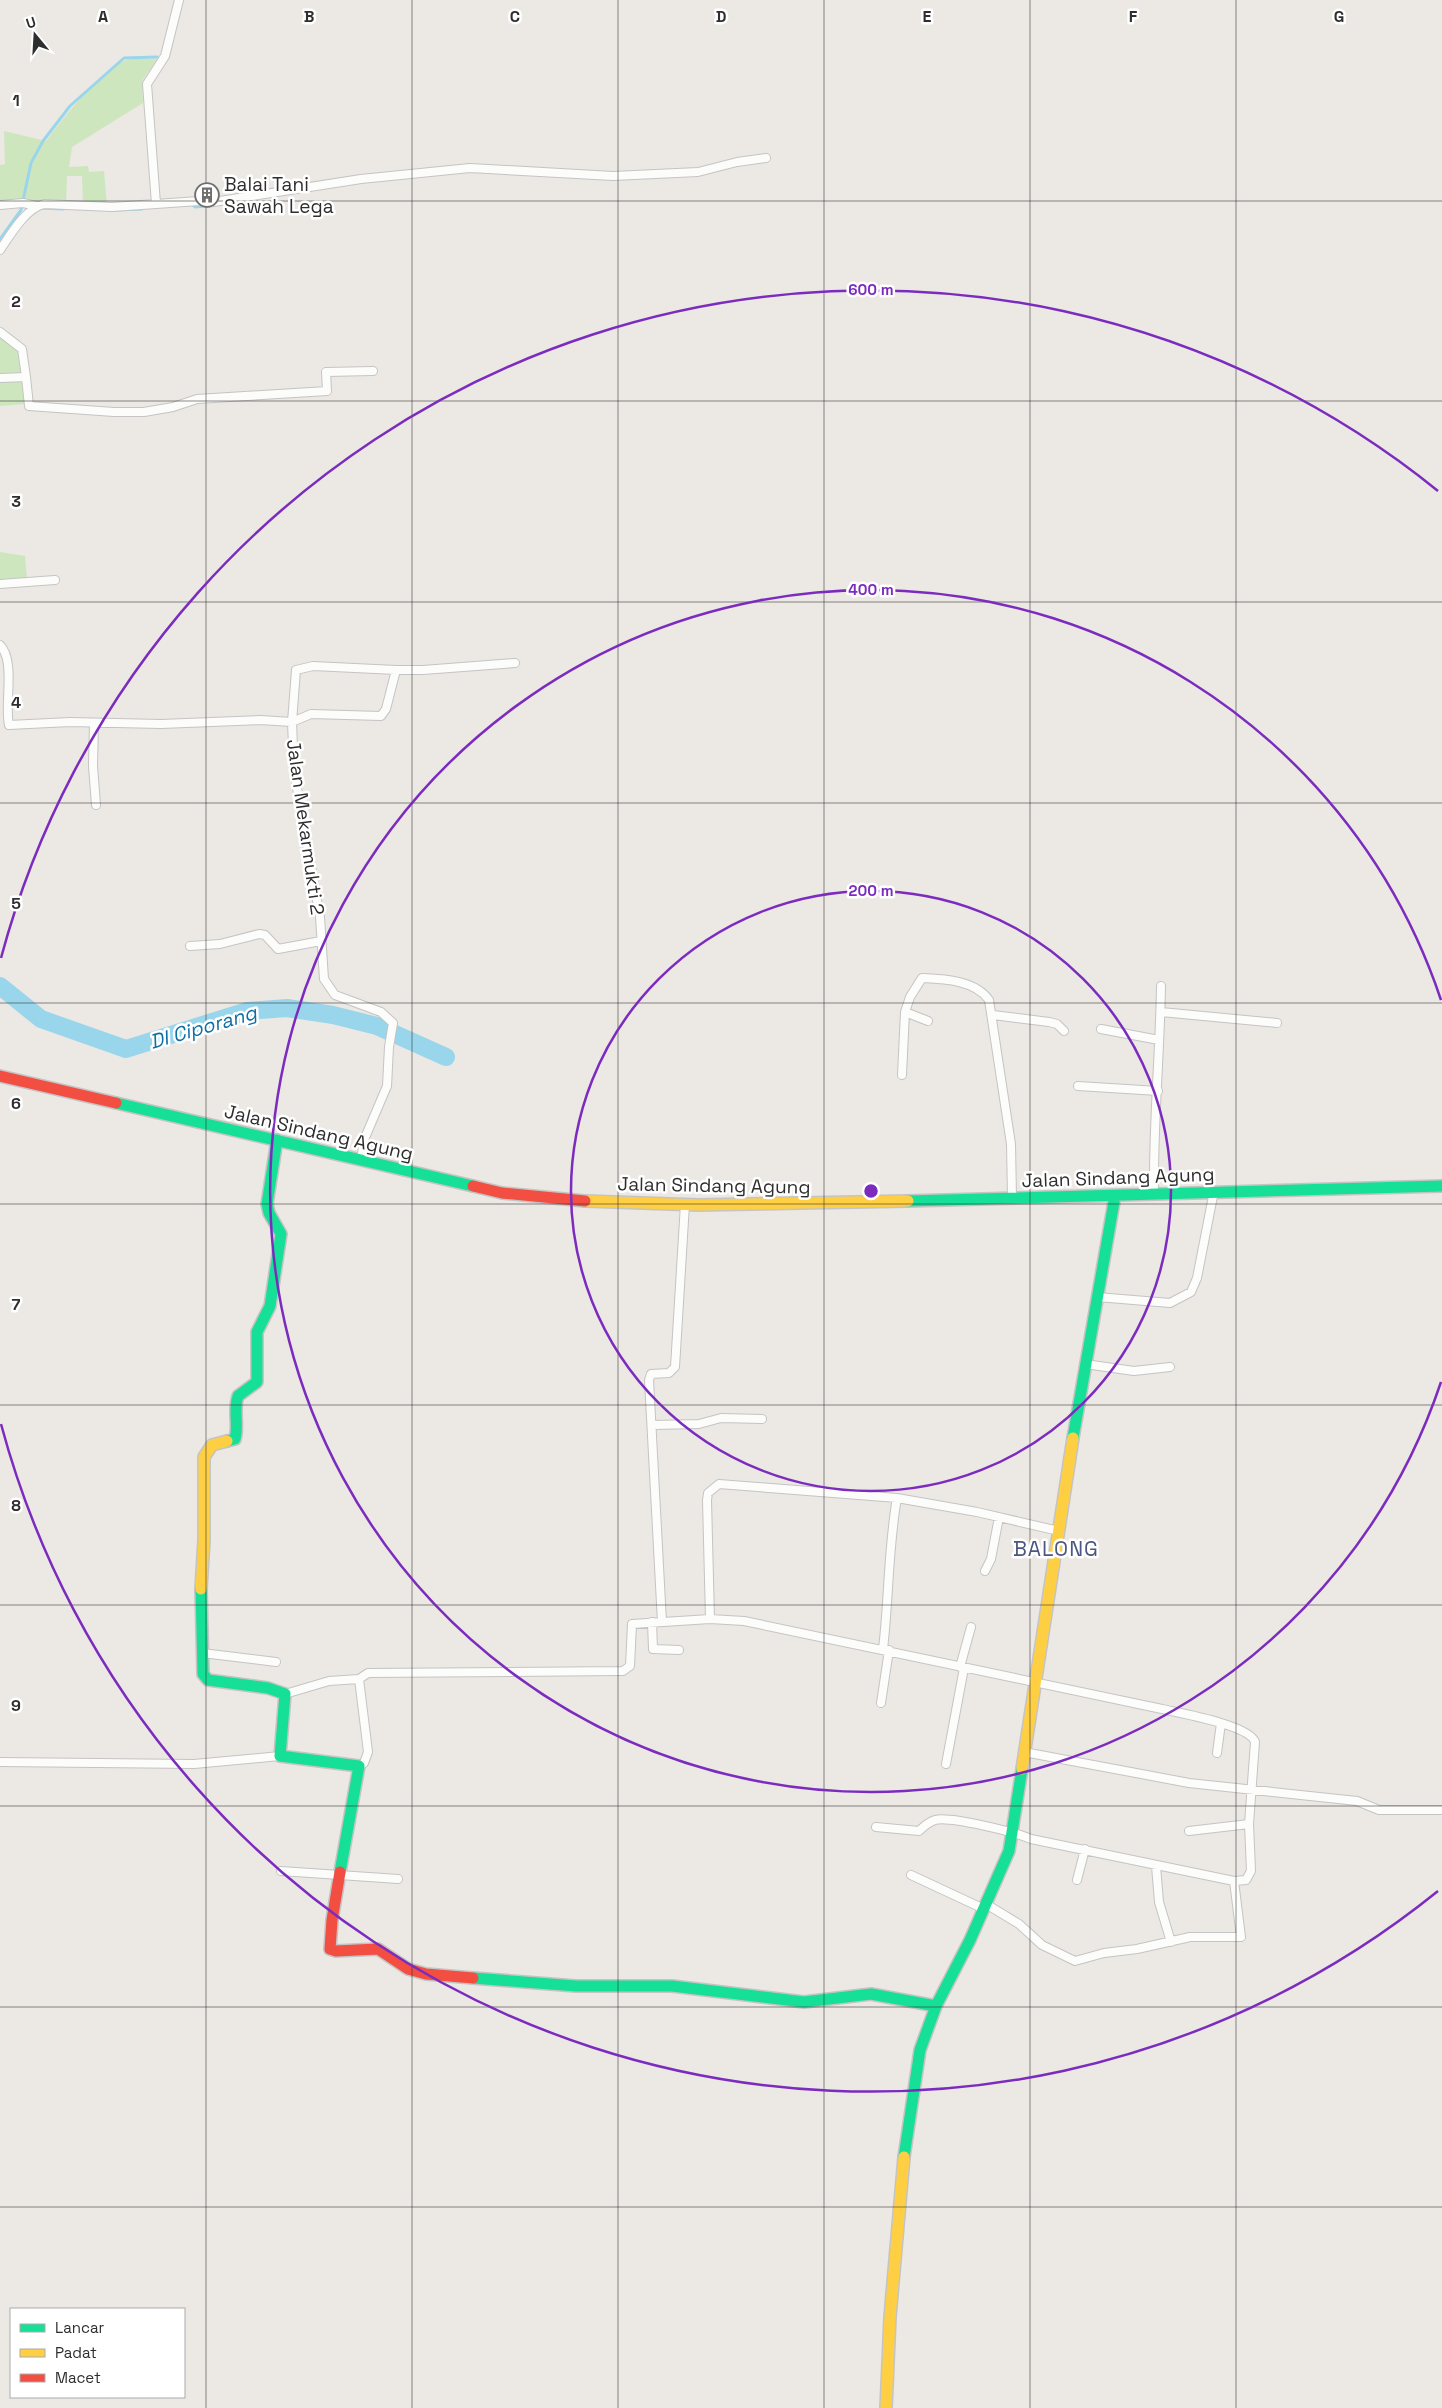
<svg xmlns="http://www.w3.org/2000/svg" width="1442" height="2408" font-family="'Space Grotesk',sans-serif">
  <rect width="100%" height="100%" fill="#ece8e4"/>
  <path fill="#cee6be" d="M157 59 142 81 143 103 72 147 69 167 88 166 89 172 104 171 107 205 83 204 82 176H67L66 203 21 201 0 202V165L5 164 4 131 46 141C61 121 102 68 126 60 135 58 148 59 157 59Z
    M0 335 20 350 26 404 0 406Z
    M0 552 25 556 27 579 0 583Z"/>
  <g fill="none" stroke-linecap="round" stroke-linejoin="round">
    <path stroke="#99d6ec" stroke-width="3" d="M191 203 195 207 207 206
      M41 208 63 209
      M114 210 142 209
      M0 239 21 210 31 163 43 141 70 106 124 58 157 57"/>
    <path stroke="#99d6ec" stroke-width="18" d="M0 986 41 1019 126 1049 247 1011 287 1008 333 1015 377 1026 446 1057"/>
    <g stroke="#c5c4c5" stroke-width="10">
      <path id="street" d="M156 204 199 201 207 203 361 179 470 168 613 176 698 172 737 162 766 158
        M0 205 23 203 37 206
        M0 250C11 234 25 209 44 204L112 207 156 204 147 84 165 56 179 0
        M0 332 22 349 26 377 0 378
        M26 377 29 406 114 412H144L173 407 197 399 327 391 326 372 373 371
        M0 584 55 580
        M0 645C16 662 4 704 9 725L70 722 161 724 260 720 292 722 294 771 320 917 324 979 335 995 381 1012 393 1023 389 1047 387 1086 364 1140 361 1160
        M396 670 313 666 296 670 292 722 311 714 381 716 386 709 396 670H423L515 663
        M94 723 93 766 96 805
        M190 946 220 944 259 934 265 935 278 949 321 941
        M905 1012 910 997 922 978C944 979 975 980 989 1000L1011 1144 1012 1198
        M1161 1012 1277 1023
        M993 1015 1049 1022 1057 1024 1064 1031
        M1101 1029 1159 1040
        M902 1075 905 1012 928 1021
        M1078 1086 1158 1091
        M1154 1193C1153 1124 1160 1055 1161 986
        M1097 1297 1170 1303 1191 1292 1197 1278 1214 1191
        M1085 1364 1134 1371 1170 1367
        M652 1425 699 1424 721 1418 762 1419
        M985 1571 991 1559 999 1517
        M710 1619 707 1500 708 1493 719 1484 897 1498 977 1512 1059 1531
        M652 1622 653 1649 679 1650
        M662 1622 649 1380 651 1374 669 1373 675 1367 685 1204
        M883 1649C889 1599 888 1548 897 1498
        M202 1653 276 1662
        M960 1667 971 1627
        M285 1694 329 1681 359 1679
        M881 1703 889 1650
        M1024 1752 1189 1783 1357 1801 1379 1810H1442
        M1217 1753 1221 1723
        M0 1762 194 1764 280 1756
        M946 1764 964 1668
        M359 1766 364 1763 368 1752 359 1679 368 1673 623 1671 630 1666 632 1624 710 1619 744 1621 1162 1709C1179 1713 1250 1725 1255 1742L1249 1824 1251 1871 1246 1880 1234 1881
        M876 1827 919 1831C923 1827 929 1822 935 1820 950 1816 1015 1832 1031 1839L1234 1881 1241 1937H1190L1137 1949 1104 1953 1075 1961 1042 1945 1019 1924 986 1904
        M1189 1831 1249 1824
        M1156 1866 1159 1902 1171 1942
        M281 1871 398 1879
        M911 1875 984 1909
        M1077 1880 1085 1849"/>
    </g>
    <g stroke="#c5c4c5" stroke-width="14">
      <path id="fast" d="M116 1103 473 1186
        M908 1201 1442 1186
        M1073 1438 1115 1196
        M227 1441 235 1439C239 1425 233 1410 238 1396L257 1382V1332L270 1306 281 1234 269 1213 267 1204 277 1140
        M201 1589 203 1674 208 1680 268 1688 285 1694 280 1756 359 1766 340 1872
        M473 1978 576 1986H672L804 2002 871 1994 936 2006
        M904 2157 920 2050 936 2006 970 1940 1009 1851 1022 1769"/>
    </g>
    <g stroke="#c5c4c5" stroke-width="14">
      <path id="slow" d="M585 1201 699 1205 908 1201
        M201 1589 204 1540V1457L212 1445 227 1441
        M1022 1769 1073 1438
        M886 2408 890 2317 904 2157"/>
    </g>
    <g stroke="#c5c4c5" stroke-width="14">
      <path id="jam" d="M0 1076 116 1103
        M473 1186 502 1193 585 1201
        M340 1872 332 1920 330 1949 336 1951 378 1949 408 1969 426 1974 473 1978"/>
    </g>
    <use href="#street" stroke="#fcfcfb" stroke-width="8"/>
    <use href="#fast" stroke="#16e098" stroke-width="11"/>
    <use href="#slow" stroke="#ffcf43" stroke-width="11"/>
    <use href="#jam" stroke="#f24e42" stroke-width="11"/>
  </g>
  <path fill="none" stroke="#2e2e2e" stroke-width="1" stroke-opacity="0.55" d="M206 0V2408M412 0V2408M618 0V2408M824 0V2408M1030 0V2408M1236 0V2408M0 201H1442M0 401H1442M0 602H1442M0 803H1442M0 1003H1442M0 1204H1442M0 1405H1442M0 1605H1442M0 1806H1442M0 2007H1442M0 2207H1442"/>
  <g fill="none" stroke="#7b2cbf" stroke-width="2.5">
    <circle cx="871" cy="1191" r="300"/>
    <path d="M1441 1382A601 601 0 1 1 1441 1000"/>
    <path d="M1438 1891A901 901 0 0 1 1 1424M1 958A901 901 0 0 1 1438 491"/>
  </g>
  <defs>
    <g id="building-ring" transform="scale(1.25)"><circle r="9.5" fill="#fff" stroke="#706f6e" stroke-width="1.5"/><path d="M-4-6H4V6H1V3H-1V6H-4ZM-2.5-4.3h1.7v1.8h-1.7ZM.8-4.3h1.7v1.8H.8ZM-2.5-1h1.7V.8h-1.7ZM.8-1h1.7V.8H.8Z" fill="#706f6e"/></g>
  </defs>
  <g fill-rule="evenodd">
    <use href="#building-ring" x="207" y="195"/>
  </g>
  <g text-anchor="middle" stroke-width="5" stroke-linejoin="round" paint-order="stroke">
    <g font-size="19" fill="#2e2e2e" stroke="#fff" text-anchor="start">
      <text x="224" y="191">Balai Tani<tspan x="224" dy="22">Sawah Lega</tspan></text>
    </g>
    <g font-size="19" fill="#2e2e2e" stroke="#fff">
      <text transform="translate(306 827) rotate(82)" y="7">Jalan Mekarmukti 2</text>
      <text transform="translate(319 1132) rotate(13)" y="7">Jalan Sindang Agung</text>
      <text transform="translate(1118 1177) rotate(-2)" y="7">Jalan Sindang Agung</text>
      <text transform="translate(714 1185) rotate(1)" y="7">Jalan Sindang Agung</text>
    </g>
    <g font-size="20" font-style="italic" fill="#0d6fa3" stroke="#fff">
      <text transform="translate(203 1027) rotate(-16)" y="7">DI Ciporang</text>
    </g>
    <g font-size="21" letter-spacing="1" fill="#4d5680" stroke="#fff">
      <text x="1056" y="1556">BALONG</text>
    </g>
  </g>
  <g font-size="16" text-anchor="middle" font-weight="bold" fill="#2e2e2e" stroke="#fff" stroke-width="5" stroke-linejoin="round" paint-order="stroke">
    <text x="103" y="22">A</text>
    <text x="309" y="22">B</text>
    <text x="515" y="22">C</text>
    <text x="721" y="22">D</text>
    <text x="927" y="22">E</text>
    <text x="1133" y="22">F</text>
    <text x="1339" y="22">G</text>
    <text x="16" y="106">1</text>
    <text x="16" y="307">2</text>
    <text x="16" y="507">3</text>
    <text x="16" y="708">4</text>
    <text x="16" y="909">5</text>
    <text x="16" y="1109">6</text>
    <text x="16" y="1310">7</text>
    <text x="16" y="1511">8</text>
    <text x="16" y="1711">9</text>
  </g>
  <circle cx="871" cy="1191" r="8" fill="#7b2cbf" stroke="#fff" stroke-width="2.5"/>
  <g font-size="15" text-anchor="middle" font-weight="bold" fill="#7b2cbf" stroke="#fff" stroke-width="5" stroke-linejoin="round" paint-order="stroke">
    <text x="871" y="295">600 m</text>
    <text x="871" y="595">400 m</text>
    <text x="871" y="896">200 m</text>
  </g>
  <rect x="10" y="2308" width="175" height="90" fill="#ffffff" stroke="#ababab"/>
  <rect x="20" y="2324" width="25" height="8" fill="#16e098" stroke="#ababab"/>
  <text x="55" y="2333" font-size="15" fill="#2e2e2e">Lancar</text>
  <rect x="20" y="2349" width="25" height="8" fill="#ffcf43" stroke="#ababab"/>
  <text x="55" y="2358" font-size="15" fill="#2e2e2e">Padat</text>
  <rect x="20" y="2374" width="25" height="8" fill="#f24e42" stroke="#ababab"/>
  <text x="55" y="2383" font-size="15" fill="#2e2e2e">Macet</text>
  <g transform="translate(35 35) rotate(342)" stroke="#ffffff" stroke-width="4" paint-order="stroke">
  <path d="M0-4L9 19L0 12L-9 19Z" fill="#2e2e2e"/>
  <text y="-8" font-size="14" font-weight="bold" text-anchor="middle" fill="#2e2e2e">U</text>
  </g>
</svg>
